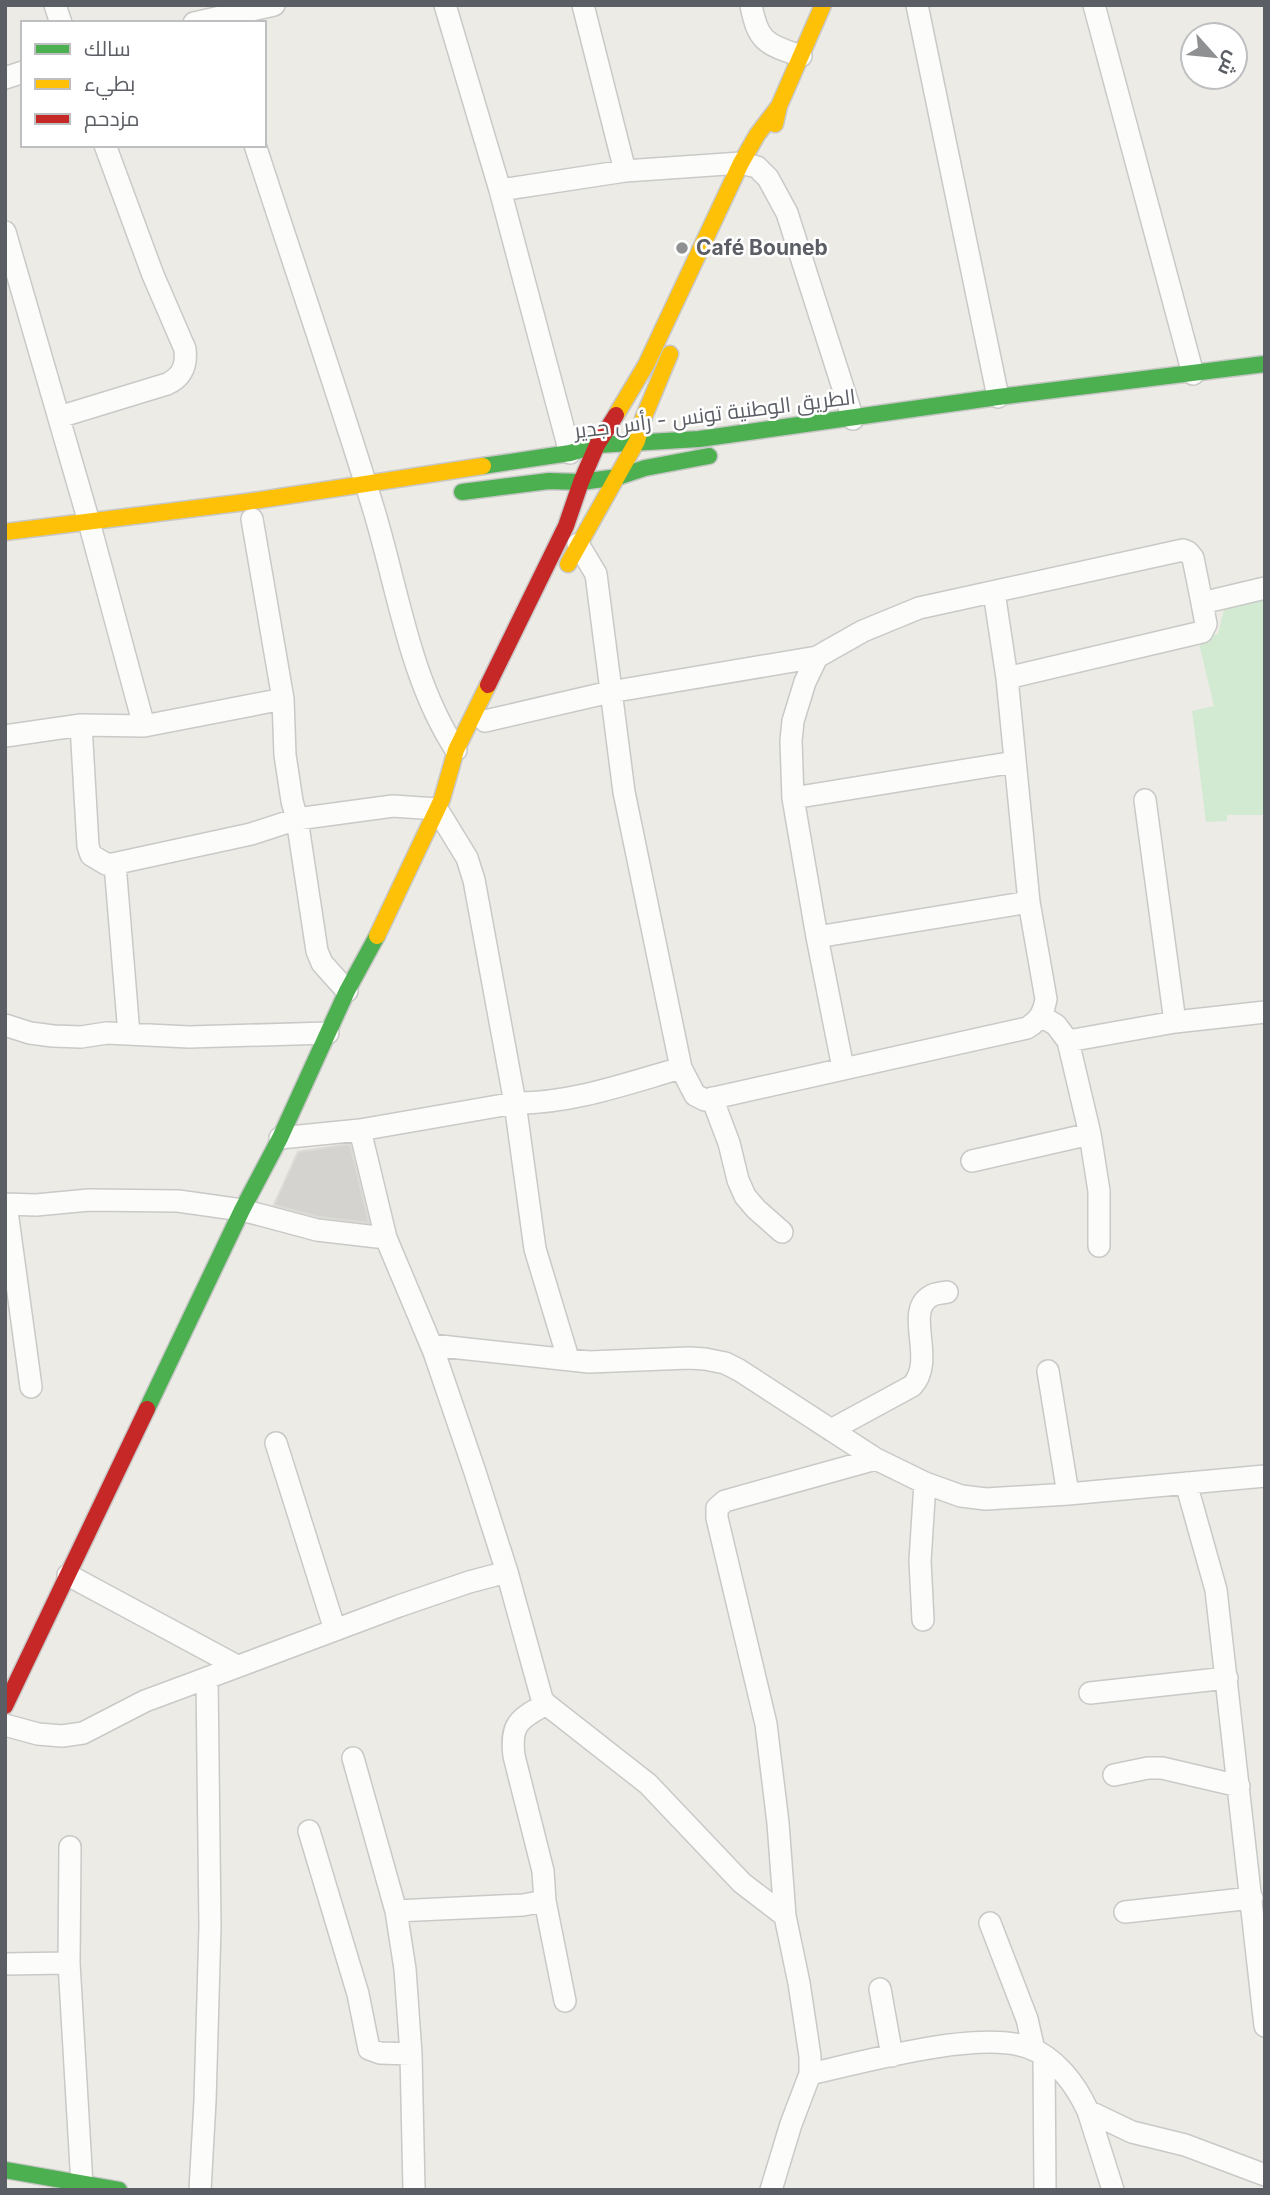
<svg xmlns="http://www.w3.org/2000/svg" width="1270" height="2195" font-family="Inter,Cairo,sans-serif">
  <rect width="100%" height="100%" fill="#ecebe6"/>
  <path fill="#d2ead1" d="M1265 600V815H1227V821L1206 822 1192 711 1214 706 1198 639 1218 634 1224 610Z"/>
  <path fill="#d4d3d0" stroke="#dcdad5" stroke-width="2" d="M350 1144 369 1223 319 1217 274 1205 298 1152Z"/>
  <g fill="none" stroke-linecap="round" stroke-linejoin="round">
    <g stroke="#c9c9c8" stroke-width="24">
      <path id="street" d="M55 5 61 23
        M445 5 500 190 570 453
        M583 5 625 171
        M751 5C758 42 766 44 801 56
        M917 5 998 397
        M1094 5 1193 374
        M194 23 274 5
        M5 78 23 72
        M255 145C294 265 335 384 372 504 398 587 408 676 456 750
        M500 190 625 171 741 163 757 167 768 178 787 213 853 419
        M5 232 89 522 144 726
        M59 417 167 384C182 377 187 366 185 349L153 275 105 145
        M252 519 283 699 285 755 292 801 297 819 317 951 322 963 347 991
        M578 544 596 574 624 792 681 1068
        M994 592 1007 678 1202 632 1206 624 1202 603
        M817 657 863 631 919 608 1183 550 1188 552 1193 558 1202 603 1265 588
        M485 721 610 692 817 657 805 682 793 721 791 741 793 798 817 937 843 1068
        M81 725 88 846 91 855 106 864H113L251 834 297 819 393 806 437 809 467 858 474 880 515 1103 535 1249 568 1358
        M5 736 81 725 144 726 283 699
        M793 798 1015 762
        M1145 800 1175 1022
        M115 864 129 1034
        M817 937 1029 902
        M1041 1016 1056 1025 1068 1041 1175 1022 1265 1012
        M5 1025 30 1033 53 1036 81 1037 107 1033 189 1037 328 1033
        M1068 1041 1090 1134 1099 1191V1246
        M712 1098 729 1143 738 1180 745 1196 756 1209 782 1232
        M360 1130 386 1238 434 1352 475 1472 507 1572 542 1699 546 1704 648 1784 742 1883 785 1916 799 1983 810 2056V2074L791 2124 771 2190
        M280 1138 360 1130 515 1103C571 1104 628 1083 681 1068L695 1095 705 1100 1027 1028C1039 1021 1044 1012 1046 999L1029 902 1007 678
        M972 1161 1090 1134
        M5 1204 36 1205 89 1200 178 1201 242 1210 317 1230 386 1238
        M6 1204 31 1387
        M431 1345 589 1362 689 1358 705 1359 725 1363 739 1370 876 1459 925 1483 961 1496 986 1499 1068 1494 1265 1476
        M1048 1371 1068 1494
        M831 1430 912 1386C937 1360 903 1311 931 1296 935 1293 943 1293 947 1292
        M276 1443 335 1630
        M1186 1483 1216 1590 1265 2026
        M68 1575 237 1666
        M923 1620 920 1561 925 1483
        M207 1678 399 1606 469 1582 507 1572
        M1090 1693 1227 1678
        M5 1725 38 1734 62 1736 83 1733 145 1701 207 1678 210 1927 205 2101 200 2190
        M353 1758 396 1911 405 1969 411 2054 414 2190
        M1114 1775 1148 1768H1162L1239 1786
        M309 1831 358 1994 369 2049 380 2053 411 2054
        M70 1847 69 1963 82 2185
        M545 1901 565 2001
        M396 1911 523 1905 545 1901 543 1871 514 1756C510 1724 519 1719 546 1704
        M1125 1912 1252 1898
        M785 1916 778 1823 766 1724 717 1518V1508L725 1501 876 1459
        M990 1923 1027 2019 1034 2050
        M5 1964 69 1963
        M880 1989 892 2056
        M1044 2056 1045 2190
        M810 2074C863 2062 977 2030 1027 2047 1056 2057 1076 2085 1088 2111L1132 2132 1185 2145 1265 2175
        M1088 2111 1113 2190"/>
    </g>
    <g stroke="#c7c7c7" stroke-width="19">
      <path id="fast" d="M483 466 570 453 597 445 699 439 998 397 1265 364
        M462 492 549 481 581 482 618 477 645 468 709 456
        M147 1409 242 1210 280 1138 347 991 377 936
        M5 2170 119 2190"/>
    </g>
    <g stroke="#c7c7c7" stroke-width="19">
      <path id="slow" d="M775 124 779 106 823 5
        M616 415 646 365 741 163 757 135 779 106
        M5 532 246 502 483 466
        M568 564 637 441 643 419 670 354
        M377 936 442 799 456 750 488 685"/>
    </g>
    <g stroke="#c7c7c7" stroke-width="19">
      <path id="jam" d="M488 685 566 526 581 482 597 445 616 415
        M5 1706 147 1409"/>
    </g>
    <use href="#street" stroke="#fcfcfb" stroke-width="21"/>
    <use href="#fast" stroke="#4caf50" stroke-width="16"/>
    <use href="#slow" stroke="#ffc107" stroke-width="16"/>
    <use href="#jam" stroke="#c62828" stroke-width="16"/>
  </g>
  <circle fill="#8e9092" stroke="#fff" stroke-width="2.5" cx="682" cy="248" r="7"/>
  <g text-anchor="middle" stroke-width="5" stroke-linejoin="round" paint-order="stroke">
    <g font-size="21" font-weight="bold" fill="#5b5f65" stroke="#fff" text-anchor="start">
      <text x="696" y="255">Café Bouneb</text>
    </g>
    <g font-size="21" fill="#5b5f65" stroke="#fff">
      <text transform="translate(715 414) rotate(-7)" y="7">الطريق الوطنية تونس - رأس جدير</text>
    </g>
  </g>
  <rect width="1270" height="2195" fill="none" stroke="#5b5f65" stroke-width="14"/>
  <rect x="21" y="21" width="245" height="126" fill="#ffffff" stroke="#bdbfc1" stroke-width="2"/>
  <rect x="35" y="44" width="35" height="10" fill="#4caf50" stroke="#bdbfc1" stroke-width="2"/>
  <text x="84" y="56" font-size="21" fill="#5b5f65">سالك</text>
  <rect x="35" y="79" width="35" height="10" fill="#ffc107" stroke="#bdbfc1" stroke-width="2"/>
  <text x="84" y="91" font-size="21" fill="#5b5f65">بطيء</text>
  <rect x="35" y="114" width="35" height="10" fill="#c62828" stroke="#bdbfc1" stroke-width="2"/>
  <text x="84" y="126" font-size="21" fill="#5b5f65">مزدحم</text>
  <g transform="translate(1214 56) rotate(117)"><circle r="33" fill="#ffffff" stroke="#bdbfc1" stroke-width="2"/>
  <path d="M0-5L12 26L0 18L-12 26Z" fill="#8e9092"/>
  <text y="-10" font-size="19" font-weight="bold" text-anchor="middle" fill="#5b5f65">ش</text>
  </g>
</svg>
